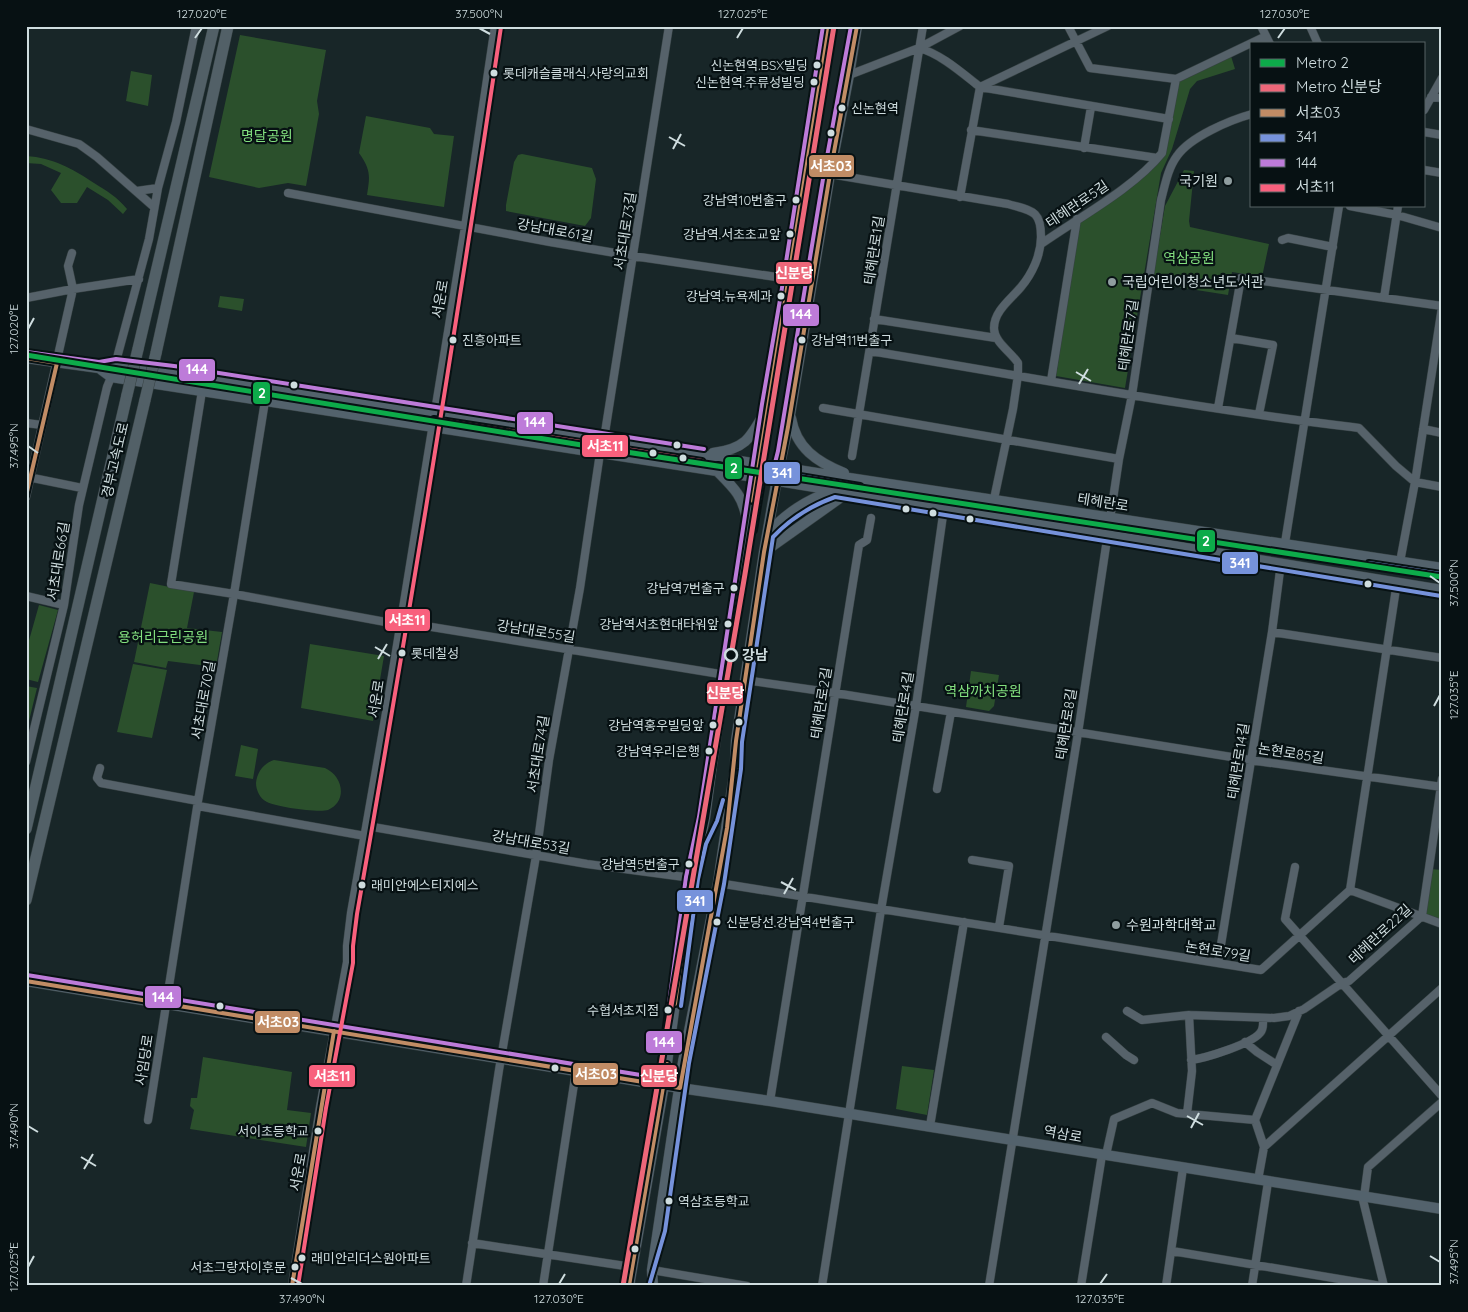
<svg xmlns="http://www.w3.org/2000/svg" width="1468" height="1312" font-family="Quicksand,'Noto Sans KR',sans-serif">
  <rect width="100%" height="100%" fill="#182628"/>
  <path fill="#2b502c" d="M240 35 326 50 317 101 319 114 306 186 288 183 259 188 209 177Z
    M1231 56 1235 69 1197 81 1190 89 1172 149 1161 173 1125 388 1056 376 1080 220 1147 174 1165 153 1178 81Z
    M131 71 152 75 148 106 126 101Z
    M366 116 430 128 434 134 454 136 444 207 367 195C370 176 371 170 359 153Z
    M522 154 592 168 596 179 591 218 585 226 506 211V205L514 162 518 155Z
    M26 156C54 158 71 168 94 183 107 191 117 197 127 209L123 214 108 200 87 187 77 203H61L51 190 61 173 41 164 26 163Z
    M1184 170 1194 171 1189 221 1190 227 1269 244 1262 277 1232 272 1228 295 1152 283 1165 206Z
    M220 296 244 299 242 311 218 307Z
    M150 583 194 592 187 628 222 632 216 667 168 661 166 668 134 662Z
    M39 605 58 610 38 682 26 679V651Z
    M310 644 384 656 373 721 301 708Z
    M133 664 167 670 152 738 117 732Z
    M971 671 999 675 994 706 989 711 966 707Z
    M26 686 37 688 26 733Z
    M241 745 258 749 253 779 235 776Z
    M274 760 325 768C343 776 348 801 328 810 319 813 276 807 267 802 260 799 256 790 256 783 257 772 264 763 274 760Z
    M1430 869 1442 870V921L1423 915Z
    M203 1057 292 1072 287 1110 311 1113 306 1147 190 1129 194 1110 190 1106 191 1098H197Z
    M902 1066 934 1070 927 1115 896 1109Z"/>
  <g fill="none" stroke-linecap="round" stroke-linejoin="round">
    <g stroke="#374244" stroke-width="9">
      <path id="minor" d="M1068 26 1090 68 1176 79
        M1261 26 1270 44
        M1310 26 1318 44
        M919 48C941 54 962 73 980 87L1169 119
        M849 75 919 48 960 26
        M1176 79 1266 36
        M1431 97 1442 98
        M1424 110 1442 78
        M26 129 79 144 97 157 154 207
        M971 130 1157 158
        M1424 132 1442 135
        M1084 148 1091 107
        M1424 170 1442 173
        M830 174 1008 204C1032 211 1041 210 1041 237 1041 255 1032 274 1021 287 1011 299 994 311 994 328 994 342 1011 352 1018 363V375L1013 409 994 499
        M137 191 158 188
        M288 193 550 242 633 256 790 279
        M960 197 980 87 1108 26
        M1350 206 1397 215 1442 228
        M1282 240 1288 238 1333 247
        M1041 244C1078 218 1134 188 1162 153L1176 79
        M26 298 73 289 139 279
        M1384 298 1398 206
        M874 319 996 338
        M1231 338 1273 345 1259 414
        M870 351C1030 377 1191 408 1352 427L1359 428 1396 466 1415 482 1442 487
        M1051 381 1077 219
        M202 391 171 584 234 594 391 623 401 622 726 675
        M823 408 1119 459
        M1218 408 1241 278 1442 306
        M26 423 42 425
        M1423 429 1442 433
        M604 439 669 26
        M852 456 923 26
        M28 477 82 488
        M26 497 73 289 68 266 72 253
        M1285 543 1339 206
        M1400 562 1415 482 1442 307
        M26 596 64 605
        M1272 632 1442 658
        M745 680 835 693 1250 760 1442 787
        M26 762 64 605 79 505 107 387 116 365 118 354 149 239 158 188 176 122 196 26
        M100 768 97 778 101 783 198 801
        M937 789 951 712
        M198 806 365 836
        M367 826 587 864 692 878
        M972 860 1009 866 999 927
        M1295 867 1285 919 1442 1096
        M718 883 1261 970 1350 890
        M1350 890 1397 582
        M1350 890 1442 924
        M1218 963 1272 632 1281 563
        M1127 1011 1142 1020 1189 1015 1274 1018 1289 1016 1304 1009 1342 983 1349 981 1422 916 1442 779
        M1106 1037 1126 1055 1134 1060
        M1245 1042 1257 1052 1277 1065
        M1191 1060C1206 1058 1251 1044 1260 1033 1264 1029 1263 1023 1263 1018
        M770 1101 859 545 867 540 871 518
        M1187 1114 1192 1071 1189 1015
        M148 1120 198 801 234 594 265 401
        M930 1126 964 922
        M1264 1147 1255 1120 1299 1011
        M1106 1155 1114 1119 1152 1103 1177 1113 1255 1120
        M1258 1180 1264 1147 1442 988
        M1362 1196 1384 1286
        M1364 1197 1368 1167 1442 1102
        M472 1243 632 1267
        M1172 1251 1381 1286
        M652 1270 747 1286
        M292 1286 320 1107 347 962V946L351 913 386 713 465 227 495 26
        M466 1286 499 1070 536 856 549 760 580 588 600 453
        M543 1286 576 1071
        M822 1286 881 910 916 706 944 508
        M989 1286 1078 733 1119 459 1132 395 1161 200C1165 185 1168 168 1177 156 1190 137 1230 120 1252 114
        M1081 1286 1102 1155
        M1166 1286 1183 1168
        M1252 1286 1268 1182"/>
    </g>
    <g stroke="#374244" stroke-width="11">
      <path id="major" d="M26 358 99 368 116 365 173 372 836 476 1442 568
        M99 368 111 377 717 471 1442 590
        M791 418C796 448 817 462 844 473
        M713 453C745 449 750 439 765 412
        M717 471C734 488 743 496 747 520
        M768 533C788 512 805 501 832 491
        M764 552 847 493
        M26 981 680 1088 770 1101 1442 1209
        M629 1286 664 1085 692 878 705 818 712 764 768 405 787 295 829 26
        M653 1286 652 1270 683 1062 718 883 727 822 735 768 736 741 764 552 778 473 788 427 830 174 849 75 857 26"/>
    </g>
    <g stroke="#374244" stroke-width="12">
      <path id="highway" d="M138 349 214 26
        M156 353 228 26
        M26 829 127 395
        M26 900 145 400"/>
    </g>
    <use href="#minor" stroke="#56626a" stroke-width="8"/>
    <use href="#major" stroke="#53626c" stroke-width="10"/>
    <use href="#highway" stroke="#526067" stroke-width="11"/>
    <g stroke="#374244" stroke-width="12" stroke-linecap="butt">
      <path id="highway-bridge" d="M127 395 138 349
        M145 400 156 353"/>
    </g>
    <use href="#highway-bridge" stroke="#526067" stroke-width="11"/>
    <g stroke="#071113" stroke-width="8">
      <path id="bus-1" d="M26 358 57 363 26 496
        M753 501 829 26
        M26 981 680 1088 727 828 736 741 764 552 788 427 830 174 857 26
        M675 1004 692 878 705 818 722 701
        M292 1286 334 1031
        M629 1286 667 1064"/>
    </g>
    <g stroke="#071113" stroke-width="8">
      <path id="bus-2" d="M754 530 764 470 860 486
        M1369 563 1441 574
        M681 1006 698 879 706 844 717 821 723 800
        M649 1286 665 1231 689 1063 724 884 741 769 742 742 773 537C791 518 810 506 835 497L1441 596"/>
    </g>
    <g stroke="#071113" stroke-width="8">
      <path id="bus-3" d="M27 352 99 362 116 359 174 366 704 449
        M718 465 772 475 778 451 824 173 851 26
        M27 975 659 1078 686 877 699 817 762 404 781 294 823 26"/>
    </g>
    <g stroke="#071113" stroke-width="8">
      <path id="bus-4" d="M434 419 702 461
        M298 1286 326 1108 353 963V946L357 914C409 619 457 323 501 27"/>
    </g>
    <use href="#bus-1" stroke="#c18c65" stroke-width="4"/>
    <use href="#bus-2" stroke="#7692db" stroke-width="4"/>
    <use href="#bus-3" stroke="#bd7bd9" stroke-width="4"/>
    <use href="#bus-4" stroke="#f8607d" stroke-width="4"/>
    <g stroke="#071113" stroke-width="9">
      <path id="metro-1" d="M26 355 600 448 1442 577"/>
    </g>
    <g stroke="#071113" stroke-width="9">
      <path id="metro-2" d="M623 1286 745 574 834 26"/>
    </g>
    <use href="#metro-1" stroke="#0dab4a" stroke-width="5"/>
    <use href="#metro-2" stroke="#ed6779" stroke-width="5"/>
  </g>
  <path fill="none" stroke="#cfdddf" stroke-width="2" d="M479 28 490 34M195 38 202 28M737 38 743 28M1278 38 1285 28M669 137 685 146M673 149 681 134M28 329 34 318M1076 372 1091 381M1079 384 1088 369M28 446 38 453M1430 576 1440 583M375 647 390 656M378 659 387 644M1434 706 1440 695M781 882 796 890M784 894 793 878M1187 1116 1203 1125M28 1126 38 1132M1191 1128 1199 1113M81 1157 96 1166M84 1169 93 1154M1430 1256 1440 1262M28 1267 34 1256M291 1278 302 1284M559 1284 565 1274M1100 1284 1107 1274"/>
  <g fill="#cfdddf" stroke="#071113" stroke-width="2">
    <circle cx="817" cy="65" r="4.5"/>
    <circle cx="494" cy="73" r="4.5"/>
    <circle cx="814" cy="82" r="4.5"/>
    <circle cx="842" cy="108" r="4.5"/>
    <circle cx="831" cy="133" r="4.5"/>
    <circle cx="796" cy="200" r="4.5"/>
    <circle cx="790" cy="234" r="4.5"/>
    <circle cx="781" cy="296" r="4.5"/>
    <circle cx="453" cy="340" r="4.5"/>
    <circle cx="802" cy="340" r="4.5"/>
    <circle cx="294" cy="385" r="4.5"/>
    <circle cx="677" cy="445" r="4.5"/>
    <circle cx="653" cy="453" r="4.5"/>
    <circle cx="683" cy="458" r="4.5"/>
    <circle cx="906" cy="509" r="4.5"/>
    <circle cx="933" cy="513" r="4.5"/>
    <circle cx="970" cy="519" r="4.5"/>
    <circle cx="1368" cy="584" r="4.5"/>
    <circle cx="734" cy="588" r="4.5"/>
    <circle cx="728" cy="624" r="4.5"/>
    <circle cx="402" cy="653" r="4.5"/>
    <circle cx="739" cy="722" r="4.5"/>
    <circle cx="713" cy="725" r="4.5"/>
    <circle cx="709" cy="751" r="4.5"/>
    <circle cx="689" cy="864" r="4.5"/>
    <circle cx="362" cy="885" r="4.5"/>
    <circle cx="717" cy="922" r="4.5"/>
    <circle cx="220" cy="1006" r="4.5"/>
    <circle cx="668" cy="1010" r="4.5"/>
    <circle cx="555" cy="1068" r="4.5"/>
    <circle cx="318" cy="1131" r="4.5"/>
    <circle cx="669" cy="1201" r="4.5"/>
    <circle cx="635" cy="1249" r="4.5"/>
    <circle cx="302" cy="1258" r="4.5"/>
    <circle cx="295" cy="1267" r="4.5"/>
  </g>
  <g fill="#8f9d9f" stroke="#071113" stroke-width="2">
    <circle cx="1228" cy="181" r="5"/>
    <circle cx="1112" cy="282" r="5"/>
    <circle cx="1116" cy="925" r="5"/>
  </g>
  <circle fill="#071113" stroke="#cfdddf" stroke-width="2.5" cx="731" cy="655" r="6"/>
  <g text-anchor="middle" stroke-width="4.5" stroke-linejoin="round" paint-order="stroke">
    <g font-size="13" fill="#cfdddf" stroke="#071113" text-anchor="end">
      <text x="808" y="70">신논현역.BSX빌딩</text>
      <text x="503" y="78" text-anchor="start">롯데캐슬클래식.사랑의교회</text>
      <text x="805" y="87">신논현역.주류성빌딩</text>
      <text x="851" y="113" text-anchor="start">신논현역</text>
      <text x="787" y="205">강남역10번출구</text>
      <text x="781" y="239">강남역.서초초교앞</text>
      <text x="772" y="301">강남역.뉴욕제과</text>
      <text x="462" y="345" text-anchor="start">진흥아파트</text>
      <text x="811" y="345" text-anchor="start">강남역11번출구</text>
      <text x="725" y="593">강남역7번출구</text>
      <text x="719" y="629">강남역서초현대타워앞</text>
      <text x="411" y="658" text-anchor="start">롯데칠성</text>
      <text x="704" y="730">강남역홍우빌딩앞</text>
      <text x="700" y="756">강남역우리은행</text>
      <text x="680" y="869">강남역5번출구</text>
      <text x="371" y="890" text-anchor="start">래미안에스티지에스</text>
      <text x="726" y="927" text-anchor="start">신분당선.강남역4번출구</text>
      <text x="659" y="1015">수협서초지점</text>
      <text x="309" y="1136">서이초등학교</text>
      <text x="678" y="1206" text-anchor="start">역삼초등학교</text>
      <text x="311" y="1263" text-anchor="start">래미안리더스원아파트</text>
      <text x="286" y="1272">서초그랑자이후문</text>
    </g>
    <g font-size="14" fill="#82de7e" stroke="#071113">
      <text x="267" y="141">명달공원</text>
      <text x="1189" y="263">역삼공원</text>
      <text x="163" y="642">용허리근린공원</text>
      <text x="983" y="696">역삼까치공원</text>
    </g>
    <g font-size="14" fill="#cfdddf" stroke="#071113" text-anchor="start">
      <text x="1218" y="186" text-anchor="end">국기원</text>
      <text x="1122" y="287">국립어린이청소년도서관</text>
      <text x="1126" y="930">수원과학대학교</text>
    </g>
    <g font-size="14" fill="#cfdddf" stroke="#071113">
      <text transform="translate(1077 204) rotate(-34)" y="5">테헤란로5길</text>
      <text transform="translate(555 230) rotate(10)" y="5">강남대로61길</text>
      <text transform="translate(625 231) rotate(-81)" y="5">서초대로73길</text>
      <text transform="translate(874 250) rotate(-81)" y="5">테헤란로1길</text>
      <text transform="translate(440 299) rotate(-80)" y="5">서운로</text>
      <text transform="translate(1128 335) rotate(-82)" y="5">테헤란로7길</text>
      <text transform="translate(115 460) rotate(-77)" y="5">경부고속도로</text>
      <text transform="translate(1103 502) rotate(9)" y="5">테헤란로</text>
      <text transform="translate(58 561) rotate(-81)" y="5">서초대로66길</text>
      <text transform="translate(536 631) rotate(9)" y="5">강남대로55길</text>
      <text transform="translate(376 699) rotate(-81)" y="5">서운로</text>
      <text transform="translate(203 700) rotate(-80)" y="5">서초대로70길</text>
      <text transform="translate(821 703) rotate(-81)" y="5">테헤란로2길</text>
      <text transform="translate(903 707) rotate(-81)" y="5">테헤란로4길</text>
      <text transform="translate(1066 724) rotate(-81)" y="5">테헤란로8길</text>
      <text transform="translate(1291 753) rotate(9)" y="5">논현로85길</text>
      <text transform="translate(538 754) rotate(-81)" y="5">서초대로74길</text>
      <text transform="translate(1238 761) rotate(-81)" y="5">테헤란로14길</text>
      <text transform="translate(531 842) rotate(10)" y="5">강남대로53길</text>
      <text transform="translate(1380 934) rotate(-43)" y="5">테헤란로22길</text>
      <text transform="translate(1218 951) rotate(9)" y="5">논현로79길</text>
      <text transform="translate(144 1060) rotate(-81)" y="5">사임당로</text>
      <text transform="translate(1063 1134) rotate(10)" y="5">역삼로</text>
      <text transform="translate(298 1172) rotate(-80)" y="5">서운로</text>
    </g>
    <g font-size="14" font-weight="bold" fill="#cfdddf" stroke="#071113" text-anchor="start">
      <text x="742" y="660">강남</text>
    </g>
  </g>
  <g stroke="#071113" stroke-width="2">
    <rect x="808" y="154" width="47" height="24" rx="5" fill="#c18c65"/>
    <rect x="775" y="261" width="38" height="24" rx="5" fill="#ed6779"/>
    <rect x="782" y="303" width="38" height="24" rx="5" fill="#bd7bd9"/>
    <rect x="178" y="358" width="38" height="24" rx="5" fill="#bd7bd9"/>
    <rect x="252" y="381" width="19" height="24" rx="5" fill="#0dab4a"/>
    <rect x="516" y="411" width="38" height="24" rx="5" fill="#bd7bd9"/>
    <rect x="581" y="434" width="48" height="24" rx="5" fill="#f8607d"/>
    <rect x="724" y="456" width="19" height="24" rx="5" fill="#0dab4a"/>
    <rect x="763" y="461" width="38" height="24" rx="5" fill="#7692db"/>
    <rect x="1196" y="529" width="20" height="24" rx="5" fill="#0dab4a"/>
    <rect x="1221" y="551" width="38" height="24" rx="5" fill="#7692db"/>
    <rect x="384" y="608" width="47" height="24" rx="5" fill="#f8607d"/>
    <rect x="706" y="681" width="38" height="24" rx="5" fill="#ed6779"/>
    <rect x="676" y="889" width="38" height="24" rx="5" fill="#7692db"/>
    <rect x="144" y="985" width="38" height="24" rx="5" fill="#bd7bd9"/>
    <rect x="254" y="1010" width="47" height="24" rx="5" fill="#c18c65"/>
    <rect x="645" y="1030" width="38" height="24" rx="5" fill="#bd7bd9"/>
    <rect x="572" y="1062" width="47" height="24" rx="5" fill="#c18c65"/>
    <rect x="640" y="1064" width="38" height="24" rx="5" fill="#ed6779"/>
    <rect x="308" y="1064" width="48" height="24" rx="5" fill="#f8607d"/>
  </g>
  <g font-size="14" text-anchor="middle" font-weight="bold" fill="#fff">
    <text x="831" y="171">서초03</text>
    <text x="794" y="278">신분당</text>
    <text x="801" y="319">144</text>
    <text x="197" y="374">144</text>
    <text x="262" y="398">2</text>
    <text x="535" y="427">144</text>
    <text x="605" y="451">서초11</text>
    <text x="734" y="473">2</text>
    <text x="782" y="478">341</text>
    <text x="1206" y="546">2</text>
    <text x="1240" y="568">341</text>
    <text x="407" y="625">서초11</text>
    <text x="725" y="698">신분당</text>
    <text x="695" y="906">341</text>
    <text x="163" y="1002">144</text>
    <text x="278" y="1027">서초03</text>
    <text x="664" y="1047">144</text>
    <text x="596" y="1079">서초03</text>
    <text x="659" y="1081">신분당</text>
    <text x="332" y="1081">서초11</text>
  </g>
  <rect width="1468" height="1312" fill="none" stroke="#071113" stroke-width="55"/>
  <rect x="1250" y="42" width="175" height="165" fill="#071113" stroke="#576365"/>
  <rect x="1260" y="59" width="25" height="8" fill="#0dab4a" stroke="#576365"/>
  <text x="1296" y="68" font-size="15" fill="#cfdddf">Metro 2</text>
  <rect x="1260" y="84" width="25" height="8" fill="#ed6779" stroke="#576365"/>
  <text x="1296" y="92" font-size="15" fill="#cfdddf">Metro 신분당</text>
  <rect x="1260" y="109" width="25" height="8" fill="#c18c65" stroke="#576365"/>
  <text x="1296" y="118" font-size="15" fill="#cfdddf">서초03</text>
  <rect x="1260" y="134" width="25" height="8" fill="#7692db" stroke="#576365"/>
  <text x="1296" y="142" font-size="15" fill="#cfdddf">341</text>
  <rect x="1260" y="159" width="25" height="8" fill="#bd7bd9" stroke="#576365"/>
  <text x="1296" y="168" font-size="15" fill="#cfdddf">144</text>
  <rect x="1260" y="184" width="25" height="8" fill="#f8607d" stroke="#576365"/>
  <text x="1296" y="192" font-size="15" fill="#cfdddf">서초11</text>
  <rect x="28" y="28" width="1412" height="1256" fill="none" stroke="#cfdddf" stroke-width="2"/>
  <g font-size="12" text-anchor="middle" fill="#cfdddf">
    <text x="202" y="18">127.020°E</text>
    <text x="479" y="18">37.500°N</text>
    <text x="743" y="18">127.025°E</text>
    <text x="1285" y="18">127.030°E</text>
    <text transform="translate(14 329) rotate(-90)" y="4">127.020°E</text>
    <text transform="translate(14 446) rotate(-90)" y="4">37.495°N</text>
    <text transform="translate(1454 583) rotate(-90)" y="4">37.500°N</text>
    <text transform="translate(1454 695) rotate(-90)" y="4">127.035°E</text>
    <text transform="translate(14 1126) rotate(-90)" y="4">37.490°N</text>
    <text transform="translate(1454 1262) rotate(-90)" y="4">37.495°N</text>
    <text transform="translate(14 1267) rotate(-90)" y="4">127.025°E</text>
    <text x="302" y="1303">37.490°N</text>
    <text x="559" y="1303">127.030°E</text>
    <text x="1100" y="1303">127.035°E</text>
  </g>
</svg>
